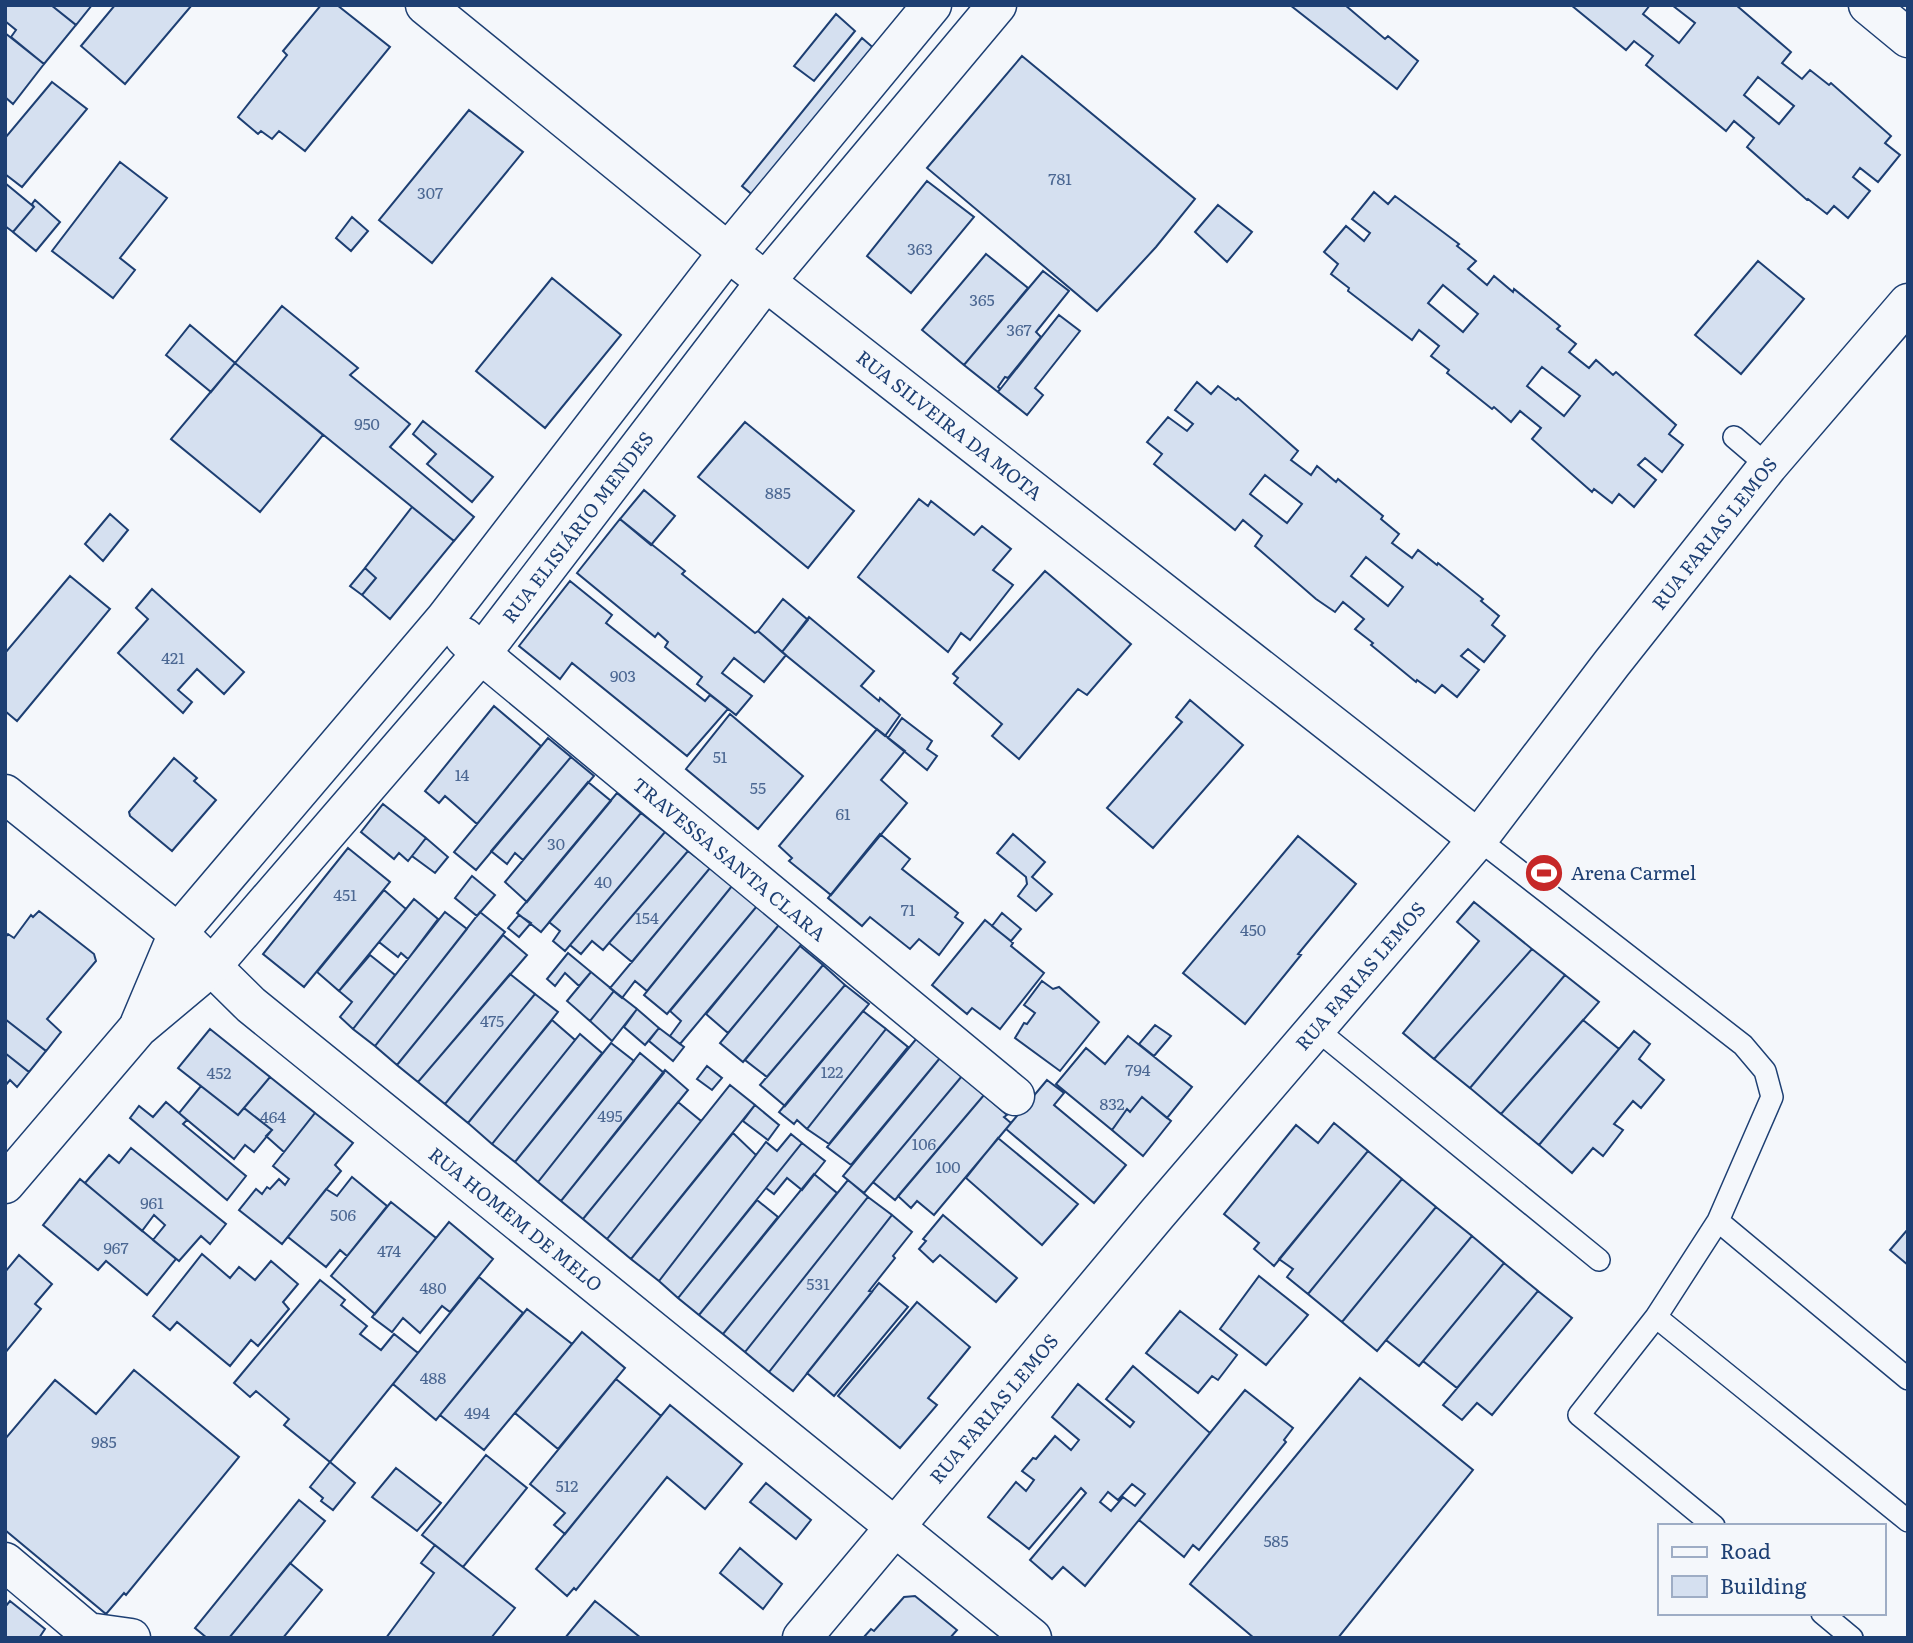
<svg xmlns="http://www.w3.org/2000/svg" width="1913" height="1643" font-family="Literata,serif">
  <rect width="100%" height="100%" fill="#f4f7fb"/>
  <path fill="#d5e0f0" stroke="#1d3f73" stroke-width="2" fill-rule="evenodd" d="M5 5H51L76 25 44 64 11 37 16 30 5 21Z
    M51 5H92L76 25Z
    M115 5H192L125 84 81 46Z
    M321 5H337L390 47 305 151 279 131 272 139 261 131 258 134 238 117 287 55 283 51Z
    M1290 5H1345L1385 39 1388 36 1418 61 1397 89Z
    M1571 5H1650L1643 14 1679 43 1695 23 1672 5H1736L1791 52 1782 63 1802 79 1810 70 1829 85 1831 83 1891 136 1885 143 1900 155 1878 182 1860 168 1853 177 1870 191 1848 218 1834 206 1827 214 1808 199 1807 200 1747 147 1754 138 1734 121 1726 131 1646 65 1653 56 1634 41 1626 50ZM1758 77 1794 106 1779 124 1744 95Z
    M836 14 855 31 814 81 794 66Z
    M5 33 44 64 13 104 5 97Z
    M862 38 884 57 761 202 742 186Z
    M1022 56 1195 199 1156 247 1097 311 927 168Z
    M52 82 87 109 22 187 5 174V138Z
    M469 110 523 152 432 263 379 220Z
    M120 162 167 198 120 258 135 270 113 298 52 251Z
    M927 181 974 217 911 293 867 256Z
    M5 183 34 207 13 232 5 226Z
    M1374 192 1388 204 1395 196 1459 244 1457 246 1476 261 1468 269 1487 285 1494 276 1513 292 1514 289 1560 326 1557 329 1576 344 1569 352 1589 368 1596 360 1613 375 1616 372 1676 425 1669 434 1683 445 1662 472 1645 458 1638 465 1656 480 1634 507 1619 494 1612 503 1594 489 1592 492 1532 439 1541 428 1520 411 1511 422 1494 407 1492 409 1447 373 1449 370 1431 356 1439 346 1419 330 1412 340 1348 291 1349 288 1331 274 1338 264 1324 252 1346 226 1364 241 1370 233 1352 219ZM1443 285 1478 314 1463 332 1428 303ZM1542 367 1580 396 1564 416 1527 386Z
    M35 200 60 222 36 251 13 232 34 207 32 204Z
    M1218 205 1252 232 1227 262 1195 232Z
    M352 217 368 231 351 251 336 238Z
    M986 254 1028 288 964 365 922 330Z
    M1758 261 1804 299 1741 374 1695 335Z
    M1043 271 1069 291 1036 332 1041 337 1008 378 1005 377 998 387 1000 389 998 392 964 365Z
    M552 278 621 335 545 428 476 371Z
    M282 306 358 368 350 375 410 424 390 447 474 517 454 541 235 363Z
    M1059 315 1080 331 1035 388 1043 395 1027 415 998 392Z
    M190 325 235 363 211 392 166 355Z
    M235 363 323 435 260 512 171 439Z
    M1197 382 1211 394 1218 386 1236 400 1238 398 1298 451 1291 460 1311 475 1317 466 1336 482 1338 479 1383 516 1381 519 1399 534 1392 543 1412 558 1418 550 1437 565 1438 563 1483 599 1481 601 1499 616 1492 625 1505 636 1484 662 1468 649 1461 656 1479 670 1457 697 1442 685 1435 693 1417 680 1416 682 1371 645 1373 643 1355 629 1364 619 1343 602 1335 612 1316 599 1255 546 1262 536 1243 520 1235 530 1154 464 1162 454 1147 442 1168 417 1187 431 1193 424 1175 410ZM1265 475 1302 504 1287 523 1250 494ZM1366 557 1403 587 1388 606 1351 576Z
    M423 421 493 477 472 502 427 464 436 454 413 434Z
    M745 422 854 511 808 568 698 477Z
    M644 490 675 516 651 545 620 519Z
    M919 499 928 506 931 501 974 535 982 526 1011 549 993 570 1013 585 970 640 961 633 948 652 858 577Z
    M412 507 454 541 390 619 362 595 376 578 365 568Z
    M110 514 128 530 103 561 85 544Z
    M620 519 685 571 682 574 723 607 755 633 758 631 786 655 764 682 734 658 722 673 752 696 736 715 697 684 702 677 665 647 668 642 658 633 655 637 577 573Z
    M365 568 376 578 362 595 350 586Z
    M1045 571 1131 644 1087 695 1078 689 1019 759 992 736 1002 724 954 683 958 678 953 674Z
    M70 576 110 609 17 721 5 711V653Z
    M570 581 612 615 606 623 705 701 710 695 728 709 687 756 572 663 560 679 519 646Z
    M152 589 244 672 224 694 197 669 178 690 192 702 183 713 118 653 148 619 136 608Z
    M783 599 808 620 782 652 758 631Z
    M809 617 874 671 861 686 879 701 880 698 900 715 885 736 782 652Z
    M1190 700 1243 745 1153 848 1107 808 1182 722 1176 717Z
    M494 706 541 746 477 824 445 796 439 803 425 791Z
    M730 714 803 776 758 829 686 769Z
    M902 718 932 741 927 749 937 756 927 770 888 738Z
    M877 729 905 751 881 780 907 803 831 895 789 861 792 858 779 846Z
    M548 738 571 757 476 870 454 852Z
    M571 757 594 776 523 860 515 853 507 864 491 851Z
    M174 758 197 778 194 781 216 800 172 851 130 816 129 812Z
    M588 782 611 801 527 902 505 882Z
    M617 793 641 813 541 932 517 913Z
    M383 804 426 838 408 861 399 853 394 859 361 832Z
    M641 813 665 832 565 951 553 941 560 931 549 922Z
    M665 832 688 851 603 950 592 941 581 954 570 945Z
    M880 834 910 859 902 869 958 913 955 917 963 923 939 955 919 939 910 949 870 917 862 926 828 898Z
    M1013 834 1045 862 1032 877 1052 894 1036 911 1018 896 1027 884 1026 877 997 853Z
    M1298 836 1356 884 1298 954 1301 955 1245 1024 1183 973Z
    M426 838 448 857 435 873 412 856Z
    M348 848 390 882 304 987 263 954Z
    M688 851 710 868 632 962 609 943Z
    M710 868 732 886 647 991 635 981 622 998 610 988Z
    M472 876 495 895 477 916 455 898Z
    M732 886 757 906 667 1014 644 995Z
    M384 890 406 909 339 991 317 972Z
    M414 899 438 919 408 959 401 953 398 957 379 942Z
    M1474 902 1532 949 1434 1059 1403 1033 1479 941 1457 922Z
    M757 906 780 924 680 1044 670 1036 681 1021 670 1011Z
    M39 911 94 954 96 961 47 1019 61 1032 46 1051 5 1019V938L8 934 14 938 31 915 33 917Z
    M445 912 467 929 375 1046 353 1029Z
    M480 912 505 932 397 1065 375 1046Z
    M1002 913 1021 929 1011 941 992 926Z
    M519 915 531 923 519 937 508 928Z
    M985 920 1013 943 1011 946 1044 973 1000 1029 972 1008 967 1014 932 985Z
    M782 921 805 940 728 1033 706 1014Z
    M503 935 527 955 418 1082 397 1065Z
    M800 946 823 965 743 1062 720 1043Z
    M1532 949 1565 975 1470 1088 1434 1059Z
    M568 953 591 972 579 986 565 973 555 986 547 979Z
    M370 955 395 975 353 1029 340 1017 352 1002 339 991Z
    M823 965 845 985 767 1077 745 1060Z
    M591 972 614 991 590 1021 567 1001Z
    M510 974 535 994 445 1104 418 1082Z
    M1565 975 1599 1002 1501 1114 1470 1088Z
    M1042 981 1053 989 1059 987 1099 1022 1060 1071 1015 1038 1024 1023 1027 1024 1035 1013 1024 1005Z
    M845 985 869 1004 785 1106 760 1085Z
    M614 991 637 1009 612 1041 590 1021Z
    M535 994 558 1012 468 1123 445 1104Z
    M637 1009 659 1028 645 1045 624 1027Z
    M863 1011 886 1029 807 1129 797 1120 794 1124 779 1112Z
    M5 1019 46 1051 29 1072 5 1053Z
    M552 1020 575 1040 492 1144 468 1123Z
    M1583 1020 1619 1049 1539 1145 1501 1114Z
    M1155 1025 1171 1036 1154 1056 1139 1044Z
    M659 1028 684 1047 673 1061 649 1041Z
    M210 1029 270 1077 238 1115 178 1068Z
    M886 1029 908 1047 829 1144 807 1129Z
    M1634 1031 1650 1044 1639 1059 1664 1080 1641 1108 1633 1101 1614 1124 1623 1130 1603 1156 1593 1148 1572 1173 1539 1145Z
    M580 1034 602 1053 515 1162 492 1144Z
    M1128 1036 1192 1087 1167 1118 1142 1097 1130 1112 1127 1109 1112 1130 1056 1084 1086 1048 1105 1064Z
    M917 1038 940 1058 851 1165 827 1147Z
    M611 1043 634 1061 538 1182 515 1162Z
    M5 1053 29 1072 17 1087 10 1080 5 1086Z
    M640 1053 664 1073 561 1201 538 1182Z
    M940 1058 962 1076 864 1193 843 1176Z
    M707 1066 722 1078 712 1090 697 1079Z
    M665 1070 688 1090 583 1219 561 1201Z
    M962 1076 984 1095 895 1200 873 1182Z
    M270 1077 315 1113 284 1152 266 1136 272 1130 244 1108Z
    M1047 1080 1064 1093 1054 1105 1126 1165 1094 1203 1006 1129Z
    M730 1085 755 1105 631 1259 607 1239Z
    M201 1086 238 1115 244 1108 272 1130 254 1152 245 1145 234 1159 179 1113Z
    M984 1095 1007 1115 1004 1117 1011 1123 934 1215 917 1201 911 1208 898 1196Z
    M1142 1097 1171 1121 1143 1156 1112 1130 1127 1109 1130 1112Z
    M166 1102 187 1120 183 1124 246 1176 227 1200 130 1118 139 1106 153 1117Z
    M678 1102 701 1121 607 1239 583 1219Z
    M755 1105 779 1125 768 1140 743 1121Z
    M315 1113 353 1143 335 1165 341 1171 282 1244 239 1210 256 1189 262 1194 267 1187 270 1189 279 1179 285 1185 289 1179 273 1166Z
    M1334 1123 1368 1151 1274 1266 1254 1249 1259 1243 1224 1214 1296 1125 1318 1143Z
    M733 1133 756 1155 659 1281 631 1259Z
    M791 1134 802 1143 678 1298 659 1281 766 1142 777 1151Z
    M998 1138 1078 1204 1042 1245 966 1178Z
    M802 1143 825 1161 802 1190 787 1178 774 1194 766 1188Z
    M131 1148 226 1224 210 1244 201 1236 179 1261 153 1240 165 1225 154 1215 142 1231 85 1183 109 1155 119 1163Z
    M1368 1151 1402 1179 1308 1294 1287 1277 1293 1269 1279 1259Z
    M814 1174 837 1193 723 1334 699 1315Z
    M352 1177 387 1206 347 1256 340 1250 326 1267 288 1237 326 1189 337 1196Z
    M80 1179 176 1259 147 1295 106 1261 98 1270 43 1225Z
    M1402 1179 1436 1207 1342 1322 1308 1294Z
    M848 1180 868 1197 745 1352 723 1334Z
    M868 1197 892 1215 769 1372 745 1352Z
    M757 1200 778 1217 699 1315 678 1298Z
    M391 1202 436 1238 375 1314 331 1276Z
    M1436 1207 1472 1236 1377 1351 1342 1322Z
    M892 1215 912 1232 893 1256 895 1258 869 1291 872 1292 793 1391 769 1372Z
    M943 1215 1017 1278 996 1302 940 1255 933 1262 919 1249 926 1241 923 1239Z
    M449 1222 493 1259 450 1312 442 1306 420 1333 403 1318 392 1332 372 1317Z
    M1908 1229V1265L1890 1250Z
    M1472 1236 1504 1263 1419 1366 1386 1340Z
    M202 1254 230 1278 239 1267 255 1280 271 1261 298 1284 283 1302 289 1309 258 1346 251 1340 230 1366 177 1322 170 1330 153 1316Z
    M19 1255 52 1284 35 1304 41 1309 5 1353V1272Z
    M1504 1263 1538 1291 1457 1388 1423 1361Z
    M1259 1276 1308 1315 1266 1365 1220 1329Z
    M479 1277 523 1313 436 1420 393 1384Z
    M320 1280 345 1300 341 1305 367 1326 360 1334 381 1350 394 1334 418 1353 330 1462 284 1425 289 1419 256 1391 250 1397 234 1383Z
    M879 1283 908 1307 834 1396 807 1373Z
    M1538 1291 1572 1318 1492 1415 1477 1403 1462 1420 1443 1405Z
    M917 1302 970 1347 928 1398 937 1405 900 1448 838 1396Z
    M527 1309 572 1344 484 1450 440 1415Z
    M1180 1311 1237 1355 1218 1380 1212 1376 1198 1393 1146 1353Z
    M582 1332 625 1368 558 1449 515 1413Z
    M1133 1366 1210 1433 1085 1586 1063 1567 1052 1579 1030 1560 1086 1493 1081 1488 1029 1549 988 1517 1016 1482 1026 1491 1034 1480 1022 1471 1033 1458 1036 1459 1055 1436 1071 1450 1079 1440 1052 1417 1078 1384 1130 1427 1134 1422 1106 1399ZM1132 1484 1145 1494 1135 1506 1123 1497 1111 1511 1100 1502 1108 1492 1118 1500Z
    M134 1370 239 1457 126 1595 124 1593 106 1614 5 1530V1439L55 1380 96 1414Z
    M1360 1378 1473 1470 1338 1638H1254L1190 1584Z
    M616 1379 661 1416 565 1534 554 1525 565 1513 530 1484Z
    M1245 1390 1293 1428 1284 1440 1286 1442 1199 1550 1193 1545 1184 1557 1139 1520Z
    M670 1405 742 1464 705 1509 667 1477 576 1590 574 1588 567 1596 536 1569Z
    M486 1455 527 1488 463 1567 422 1535Z
    M330 1462 355 1483 333 1510 321 1501 323 1498 310 1487Z
    M396 1468 441 1503 417 1531 372 1497Z
    M766 1483 811 1520 796 1539 750 1502Z
    M299 1500 325 1521 229 1638H207L195 1628Z
    M435 1545 515 1608 491 1638H386L434 1573 421 1563Z
    M740 1548 782 1584 763 1609 720 1573Z
    M290 1563 322 1590 283 1638H229Z
    M915 1596 957 1630 950 1638H863L871 1629 874 1631 904 1597Z
    M10 1601 45 1629 39 1638H5V1607Z
    M595 1601 641 1638H565Z"/>
  <g fill="none" stroke-linecap="round" stroke-linejoin="round">
    <g stroke="#1d3f73" stroke-width="24">
      <path id="service" d="M1734 437 1768 466
        M1478 839 1743 1045 1765 1071 1772 1097 1718 1221 1656 1317 1579 1415 1714 1526
        M1316 1029 1599 1260
        M1718 1221 1908 1379
        M1656 1317 1908 1521
        M1822 1613 1852 1638"/>
    </g>
    <g stroke="#1d3f73" stroke-width="41">
      <g id="minor">
        <path id="s1" d="M425 5 728 252 1478 839"/>
        <path d="M1868 5 1908 38"/>
        <path id="s2" d="M464 637 481 654 1015 1096"/>
        <path id="s3" d="M5 794 178 933 251 1005 1032 1638"/>
        <path d="M140 1023 178 933 445 619 728 252 932 5"/>
        <path id="s4" d="M5 1184 138 1028 212 966 481 654 766 281 997 5"/>
        <path d="M5 1562 88 1632 131 1638"/>
        <path id="s5" d="M802 1638 1157 1214 1478 839 1612 663 1768 466 1908 303"/>
      </g>
    </g>
    <use href="#service" stroke="#f4f7fb" stroke-width="21"/>
    <use href="#minor" stroke="#f4f7fb" stroke-width="38"/>
  </g>
  <defs>
    <g id="stadium-disc" transform="scale(2.0125)"><circle r="9.5" fill="#c62828" stroke="#f4f7fb"/><path d="M0-5a6.5 5 0 1 0 0 10a6.5 5 0 1 0 0-10ZM-3.5-1.8h7v3.6h-7Z" fill="#fff"/></g>
  </defs>
  <g fill-rule="evenodd">
    <use href="#stadium-disc" x="1544" y="873"/>
  </g>
  <g text-anchor="middle" stroke-width="5" stroke-linejoin="round" paint-order="stroke">
    <g font-size="16" fill="#4b6792">
      <text x="1060" y="185">781</text>
      <text x="430" y="199">307</text>
      <text x="920" y="255">363</text>
      <text x="982" y="306">365</text>
      <text x="1019" y="336">367</text>
      <text x="367" y="430">950</text>
      <text x="778" y="499">885</text>
      <text x="173" y="664">421</text>
      <text x="623" y="682">903</text>
      <text x="720" y="763">51</text>
      <text x="462" y="781">14</text>
      <text x="758" y="794">55</text>
      <text x="843" y="820">61</text>
      <text x="556" y="850">30</text>
      <text x="603" y="888">40</text>
      <text x="345" y="901">451</text>
      <text x="908" y="916">71</text>
      <text x="647" y="924">154</text>
      <text x="1253" y="936">450</text>
      <text x="492" y="1027">475</text>
      <text x="1138" y="1076">794</text>
      <text x="832" y="1078">122</text>
      <text x="219" y="1079">452</text>
      <text x="1112" y="1110">832</text>
      <text x="610" y="1122">495</text>
      <text x="273" y="1123">464</text>
      <text x="924" y="1150">106</text>
      <text x="948" y="1173">100</text>
      <text x="152" y="1209">961</text>
      <text x="343" y="1221">506</text>
      <text x="116" y="1254">967</text>
      <text x="389" y="1257">474</text>
      <text x="818" y="1290">531</text>
      <text x="433" y="1294">480</text>
      <text x="433" y="1384">488</text>
      <text x="477" y="1419">494</text>
      <text x="104" y="1448">985</text>
      <text x="567" y="1492">512</text>
      <text x="1276" y="1547">585</text>
    </g>
    <g font-size="19" fill="#1d3f73" stroke="#f4f7fb">
      <text dy="7" stroke="none"><textPath href="#s1" startOffset="672">RUA SILVEIRA DA MOTA</textPath></text>
      <text dy="7" stroke="none"><textPath href="#s4" startOffset="873">RUA ELISIÁRIO MENDES</textPath></text>
      <text dy="7" stroke="none"><textPath href="#s5" startOffset="1433">RUA FARIAS LEMOS</textPath></text>
      <text dy="7" stroke="none"><textPath href="#s2" startOffset="346">TRAVESSA SANTA CLARA</textPath></text>
      <text dy="7" stroke="none"><textPath href="#s5" startOffset="866">RUA FARIAS LEMOS</textPath></text>
      <text dy="7" stroke="none"><textPath href="#s3" startOffset="665">RUA HOMEM DE MELO</textPath></text>
      <text dy="7" stroke="none"><textPath href="#s5" startOffset="299">RUA FARIAS LEMOS</textPath></text>
    </g>
    <g font-size="19" fill="#1d3f73" stroke="#f4f7fb" text-anchor="start">
      <text x="1571" y="880">Arena Carmel</text>
    </g>
  </g>
  <rect width="1913" height="1643" fill="none" stroke="#1d3f73" stroke-width="14"/>
  <rect x="1658" y="1524" width="228" height="91" fill="#f4f7fb" stroke="#9eadc5" stroke-width="2"/>
  <rect x="1672" y="1547" width="35" height="10" fill="#f4f7fb" stroke="#9eadc5" stroke-width="2"/>
  <text x="1720" y="1559" font-size="21" fill="#1d3f73">Road</text>
  <rect x="1672" y="1576" width="35" height="21" fill="#d5e0f0" stroke="#9eadc5" stroke-width="2"/>
  <text x="1720" y="1594" font-size="21" fill="#1d3f73">Building</text>
</svg>
